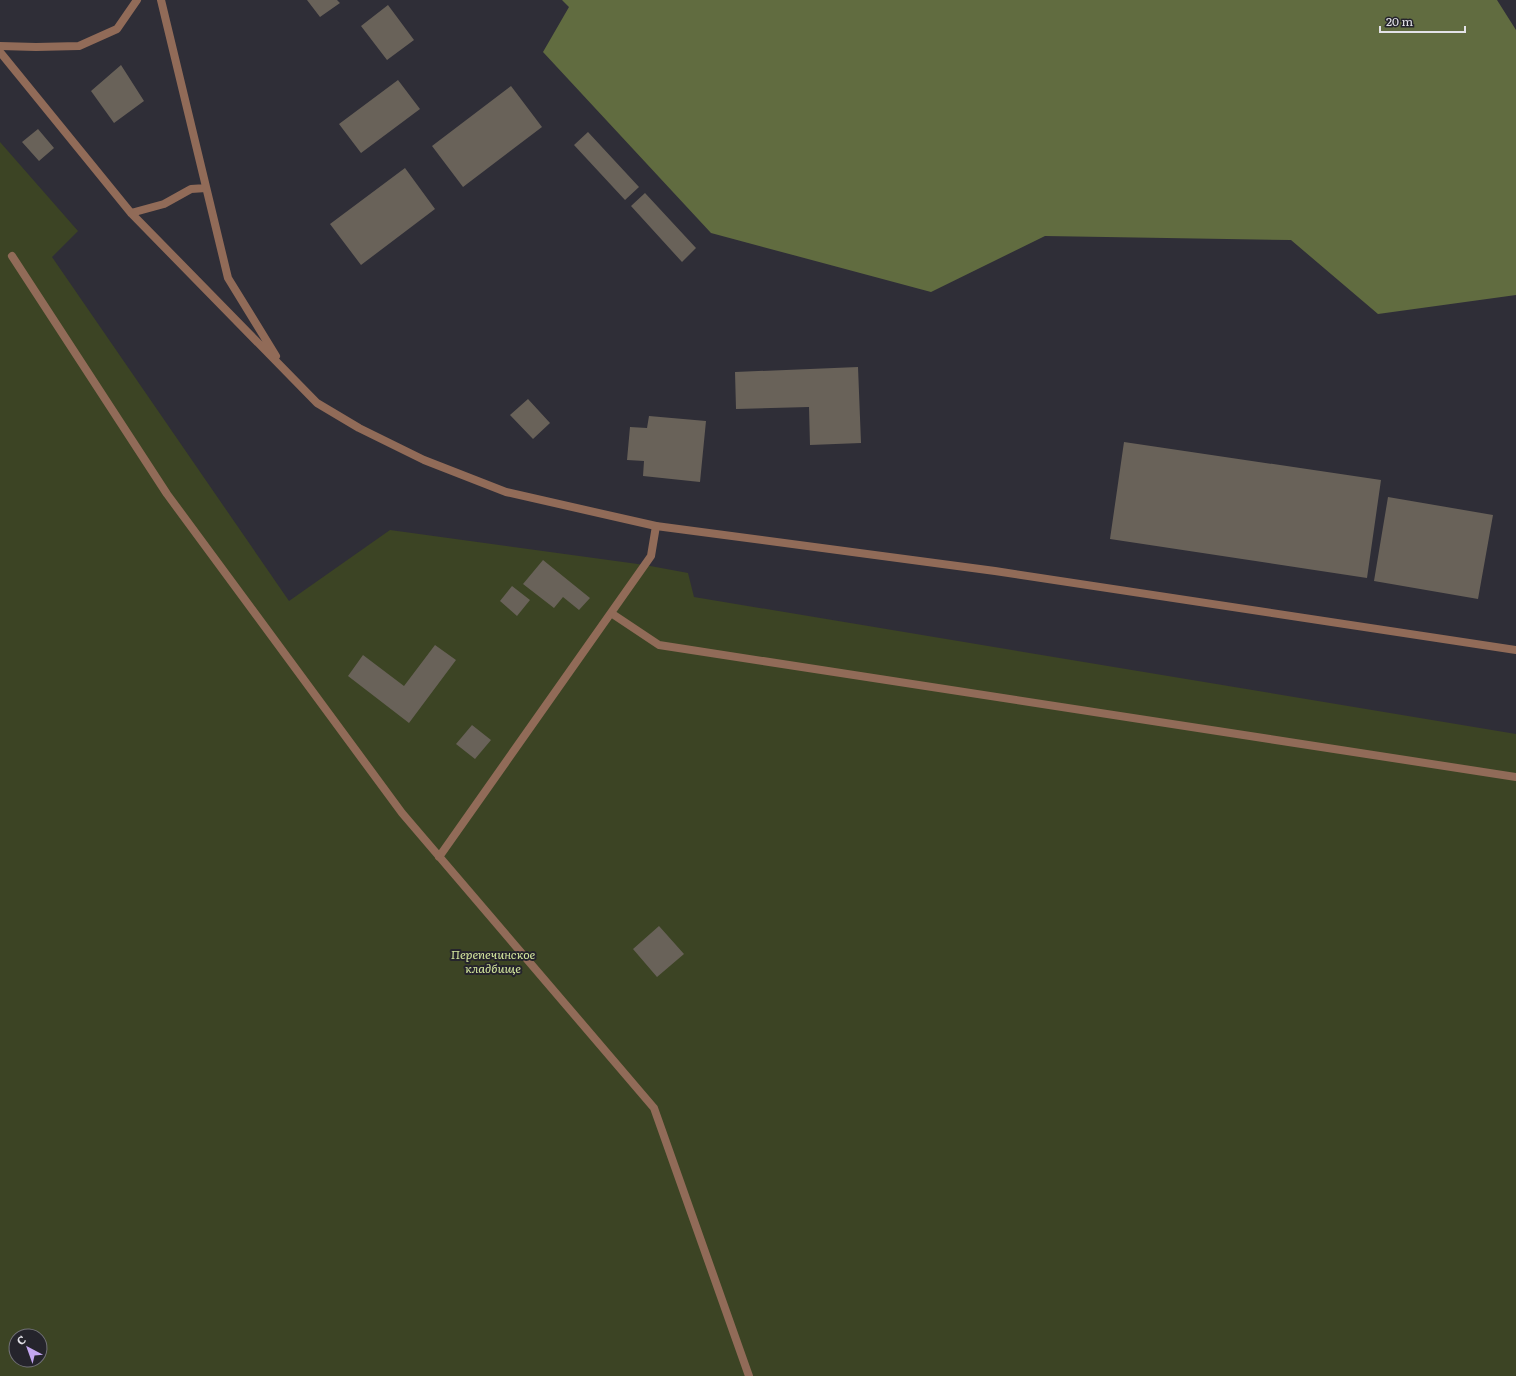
<svg xmlns="http://www.w3.org/2000/svg" width="1516" height="1376" font-family="Literata,serif">
  <rect width="100%" height="100%" fill="#2f2e37"/>
  <path fill="#3c4424" fill-rule="evenodd" d="M0 142 78 231 52 257 289 601 390 530 645 565 688 573 694 597 1516 734V1376H0ZM16 1336H40V1360H16Z"/>
  <path fill="#616c40" d="M562 0H1497L1516 30V295L1378 314 1291 240 1045 236 931 292 711 233 543 52 569 7Z"/>
  <path fill="#696259" d="M307 0H337L340 3 320 17Z
    M388 5 414 40 387 60 361 26Z
    M121 65 144 101 114 123 91 91Z
    M398 80 420 109 361 153 339 124Z
    M511 86 542 127 463 187 432 146Z
    M38 129 54 148 39 161 22 142Z
    M588 132 639 187 625 200 574 145Z
    M405 168 435 209 361 265 330 224Z
    M645 193 696 248 682 262 631 206Z
    M858 367 861 443 810 445 809 407 736 409 735 372Z
    M528 399 550 423 533 439 510 415Z
    M649 416 706 421 700 482 643 476 644 461 627 460 630 427 647 428Z
    M1124 442 1381 480 1367 578 1110 539Z
    M1388 497 1493 515 1478 599 1374 581Z
    M543 560 590 598 579 610 563 597 554 608 523 584Z
    M512 586 530 600 517 616 500 601Z
    M435 645 456 660 409 723 348 676 363 655 404 686Z
    M472 725 491 740 475 759 456 744Z
    M659 926 684 954 657 977 633 949Z"/>
  <g fill="none" stroke-linecap="round" stroke-linejoin="round">
    <path stroke="#916b58" stroke-width="8" d="M0 46 36 47 79 46 117 29 137 0
      M12 256 167 494 402 813 654 1108 749 1376
      M611 613 659 645 1516 777
      M439 857 651 556 656 526"/>
    <path stroke="#916b58" stroke-width="8" d="M161 0 228 278 276 356
      M0 52 131 213 317 403 359 428 424 460 506 492 656 526 995 571 1516 650
      M131 213 164 204 191 189 206 188"/>
  </g>
  <g text-anchor="middle" stroke-width="4" stroke-linejoin="round" paint-order="stroke">
    <g font-size="12" font-style="italic" fill="#d3e59d" stroke="#25242c">
      <text x="493" y="959">Перепечинское<tspan x="493" dy="14">кладбище</tspan></text>
    </g>
  </g>
  <g transform="translate(28 1348) rotate(319)"><circle r="19" fill="#25242c" stroke="#717077"/>
  <path d="M0-3L7 15L0 10L-7 15Z" fill="#c4a7f1"/>
  <text y="-6" font-size="11" font-weight="bold" text-anchor="middle" fill="#e3e2e8">С</text>
  </g>
  <path d="M1380 26v6h85v-6" fill="none" stroke="#e3e2e8" stroke-width="2"/>
  <text x="1386" y="26" font-size="12" fill="#e3e2e8" stroke="#25242c" stroke-width="3" paint-order="stroke">20 m</text>
</svg>
